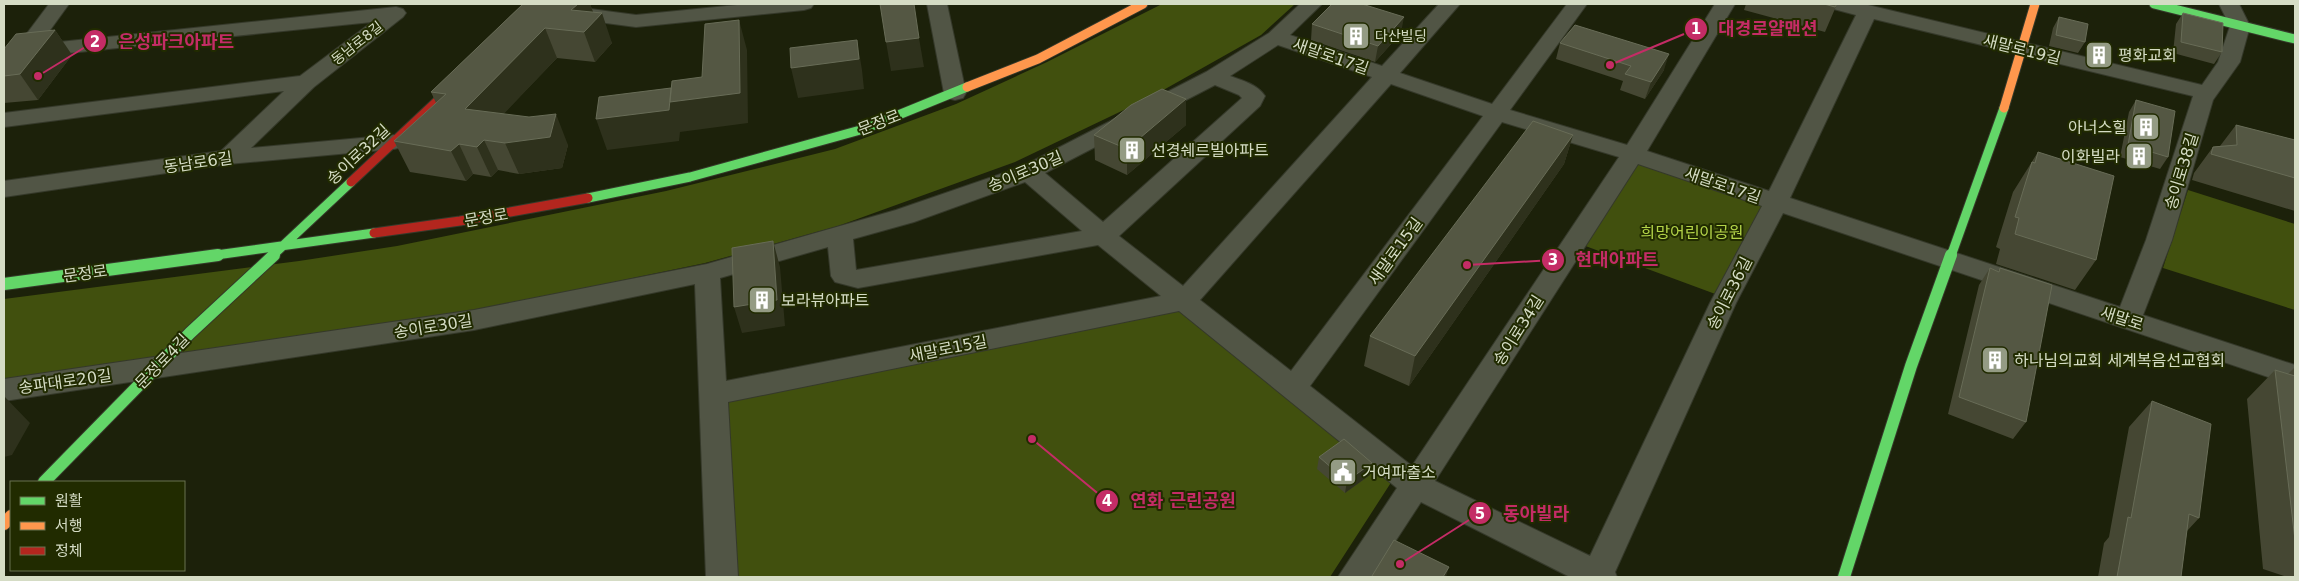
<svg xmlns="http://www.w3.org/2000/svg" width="2299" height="581" font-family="'DejaVu Sans','Noto Sans KR',sans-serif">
  <rect width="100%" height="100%" fill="#1c210a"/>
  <path fill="#41500e" d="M1162 4H1295L1261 35 1151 97 1015 162 838 226 705 263 469 312 4 380V299L299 261 397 246 666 191 835 149 956 104 1047 62Z
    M1633 160 1767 203 1718 295 1580 244Z
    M2188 190 2295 224V310L2163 268Z
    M1177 309 1392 481 1330 577H729L722 398Z"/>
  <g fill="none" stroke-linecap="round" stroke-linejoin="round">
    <g stroke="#35392a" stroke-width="2">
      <path id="street" d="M49 4H69L40 44 396 7 403 9 406 13 403 17 314 87 251 148 394 135 402 137 406 142 402 147 394 149 228 164 4 197V181L221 151 284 91 4 127V113L300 76 372 22 30 57 12 83 4 84V64Z
        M747 4H814L811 8 804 10 636 27 568 18 561 16 558 12 561 8 568 6 636 15Z
        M927 4H947L966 93 963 98 955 100 947 98 944 93Z
        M1300 4H1322L1290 35 1382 66 1439 4H1460L1400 73 1492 104 1567 4H1587L1510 110 1627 145 1715 4H1735L1647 151 1769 191 1856 15 1830 8 1827 4 1868 5 2202 85 2218 62 2230 26 2219 4H2239L2250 26 2240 62 2213 100 2172 240 2143 315 2295 365V386L1783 213 1736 303 1615 572 1617 577H1570L1421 502 1372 577H1338L1397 488 1179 311 728 402 738 577H706L695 284 474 330 4 401V379L474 310 707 264 896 210 1021 167 1206 72 1269 33ZM1874 19 2193 96 2146 240 2120 307 1790 198ZM1278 45 1372 77 1183 286 1119 236 1260 106 1265 96C1257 84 1243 81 1230 76ZM1391 84 1483 116 1291 371 1200 300ZM1215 85 1239 95 1242 98 1103 222 1045 173ZM1502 122 1619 157 1412 466 1310 386ZM1638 164 1762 206 1710 303 1590 556 1435 481ZM1025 182 1082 231 856 270 853 239 914 222ZM1098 245 1161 296 726 381 720 278 828 247 831 276 835 282 858 288Z"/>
    </g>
    <g stroke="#35392a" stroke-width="11">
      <path id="fast-far1" d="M2154 4 2295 39
        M588 198 690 177 864 129 967 87
        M209 256 374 233
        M272 256 351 182
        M1951 256 2004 108"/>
    </g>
    <g stroke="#35392a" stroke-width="14">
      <path id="fast" d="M4 284 218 255
        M44 482 190 333 274 255
        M1844 577 1911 366 1951 255"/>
    </g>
    <g stroke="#35392a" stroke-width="11">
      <path id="slow-far1" d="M967 87 1038 59 1143 4
        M2004 108 2035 4"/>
    </g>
    <g stroke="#35392a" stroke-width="14">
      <path id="slow" d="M4 524 11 516"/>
    </g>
    <g stroke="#35392a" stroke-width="11">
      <path id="jam" d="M351 182 463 77
        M374 233 460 221 588 198"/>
    </g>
    <use href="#street" fill="#515545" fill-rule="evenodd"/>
    <use href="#fast-far1" stroke="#63d668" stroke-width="9"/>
    <use href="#fast" stroke="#63d668" stroke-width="12"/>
    <use href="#slow-far1" stroke="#ff974d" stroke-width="9"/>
    <use href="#slow" stroke="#ff974d" stroke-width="12"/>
    <use href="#jam" stroke="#b3261e" stroke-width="9"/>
  </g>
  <path fill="#454733" d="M523 4H590L593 12 612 43 595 62 557 58 503 114 568 145 562 168 519 174 498 170 491 177 473 174 466 181 410 172 394 141 436 103 431 92Z
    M1746 4H1837L1825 32 1744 10Z
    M2183 13 2222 52 2214 64 2173 53 2176 24Z
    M2059 17 2085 42 2078 53 2049 46 2053 28Z
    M1312 24 1401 33 1375 62 1311 40Z
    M55 30 72 55 38 100 4 103V49Z
    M1560 43 1664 70 1645 99 1620 90 1623 81 1556 59Z
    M2136 100 2168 157 2160 169 2120 157 2129 112Z
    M1186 125 1127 175 1095 160 1094 135Z
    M2236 125 2295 140V211L2192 180 2194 173 2213 147 2220 146Z
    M1573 135 1564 164 1409 386 1364 366 1370 336Z
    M2038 152 2096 260 2075 290 1996 264 2000 249 1996 247 2013 192Z
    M1990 268 1998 271 2000 268 2026 422 2013 439 1948 414 1979 285Z
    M2295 367V577H2287L2263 569 2247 399 2275 370 2288 374Z
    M2152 401 2199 518 2187 531 2181 577H2098L2104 543 2109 537 2129 427Z
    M1319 457 1370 475 1345 493 1317 469Z"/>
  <path fill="#2e311c" d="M578 4H590L596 20 602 13 612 43 595 62 584 32 571 10Z
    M1404 17 1401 33 1375 62 1378 46Z
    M739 20 747 50 748 123 680 132 679 141 607 150 596 119 671 88 740 93Z
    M545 28 557 58 479 140 465 109Z
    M55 30 72 55 38 100 20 74Z
    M919 38 924 67 891 71 886 42Z
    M857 40 862 70 864 89 798 98 791 68Z
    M1669 54 1664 70 1645 99 1651 82Z
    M1186 99V125L1127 175V149Z
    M556 114 568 145 562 168 519 174 505 143Z
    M1573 135 1564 164 1409 386 1415 356Z
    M484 140 498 170 491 177 477 147Z
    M459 144 473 174 466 181 451 151Z
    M773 241 780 267 785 326 742 333 734 307Z
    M4 396 30 423 12 455 4 457Z
    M1372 463 1370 475 1345 493 1347 481Z
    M1449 567 1446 577H1443Z"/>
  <path fill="#545743" stroke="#686c57" d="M523 4H578L571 10 602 13 584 32 545 28 465 109 529 117 556 114 550 137 505 143 484 140 477 147 459 144 451 151 394 141 446 94 431 92Z
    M880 4H914L919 38 886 42Z
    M1332 4H1362L1404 17 1378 46 1312 24Z
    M1824 4H1837L1835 7Z
    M2183 13 2223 23 2222 52 2181 42Z
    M2059 17 2088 24 2085 42 2056 35Z
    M739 20 740 93 670 102 672 81 702 77 705 24Z
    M1575 25 1669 54 1651 82 1625 74 1631 66 1560 43Z
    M55 30 20 74 4 76V49L16 34Z
    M857 40 859 59 791 68 790 48Z
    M671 88 669 110 596 119 599 97Z
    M1162 89 1186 99 1127 149 1094 135 1131 105Z
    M2136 100 2175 111 2168 157 2128 145Z
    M1533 121 1573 135 1415 356 1370 336Z
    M2236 125 2295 140V178L2211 154 2213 147 2237 145Z
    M2038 152 2114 176 2096 260 2015 234 2019 218 2015 217 2032 162 2035 163Z
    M773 241 777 300 734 307 732 248Z
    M1990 268 1999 272 2000 268 2052 285 2026 422 1959 397Z
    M2275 370 2295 376V540Z
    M2152 401 2211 424 2199 518 2189 514 2181 577H2117L2128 517 2131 518Z
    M1344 439 1372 463 1347 481 1319 457Z
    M1394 540 1449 567 1443 577H1375L1372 576Z"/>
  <defs>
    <g id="building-square" transform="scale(1.4375)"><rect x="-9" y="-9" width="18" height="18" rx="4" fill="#949b84" stroke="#212b00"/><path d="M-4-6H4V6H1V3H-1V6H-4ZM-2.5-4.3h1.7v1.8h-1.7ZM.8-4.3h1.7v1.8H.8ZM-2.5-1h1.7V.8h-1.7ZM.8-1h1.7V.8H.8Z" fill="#fff"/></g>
    <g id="civic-square" transform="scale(1.4375)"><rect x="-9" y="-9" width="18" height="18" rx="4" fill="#949b84" stroke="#212b00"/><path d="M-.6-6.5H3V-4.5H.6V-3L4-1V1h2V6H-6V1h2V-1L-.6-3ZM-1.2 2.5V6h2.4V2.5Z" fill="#fff"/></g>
  </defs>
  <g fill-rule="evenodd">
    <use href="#building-square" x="1356" y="36"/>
    <use href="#building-square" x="2099" y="55"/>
    <use href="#building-square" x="2146" y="127"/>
    <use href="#building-square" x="1132" y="150"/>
    <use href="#building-square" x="2139" y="156"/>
    <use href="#building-square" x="762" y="300"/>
    <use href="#building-square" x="1995" y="360"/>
    <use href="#civic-square" x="1343" y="472"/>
  </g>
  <g text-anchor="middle" stroke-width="4" stroke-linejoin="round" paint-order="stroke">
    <g font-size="14" fill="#d5dcc5" stroke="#212b00" text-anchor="start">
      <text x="1375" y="41">다산빌딩</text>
    </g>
    <g font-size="14" fill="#d5dcc5" stroke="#212b00">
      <text transform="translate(357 43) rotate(-38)" y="5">동남로8길</text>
    </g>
    <g font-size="16" fill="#d5dcc5" stroke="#212b00">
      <text transform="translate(2022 49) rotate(14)" y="6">새말로19길</text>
      <text transform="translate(1331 56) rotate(19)" y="6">새말로17길</text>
      <text transform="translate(879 122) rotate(-21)" y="6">문정로</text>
      <text transform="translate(358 154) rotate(-43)" y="6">송이로32길</text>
      <text transform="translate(198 162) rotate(-8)" y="6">동남로6길</text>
      <text transform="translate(1025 171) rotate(-23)" y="6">송이로30길</text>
      <text transform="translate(2181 171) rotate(-73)" y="6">송이로38길</text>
      <text transform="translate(1723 185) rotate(19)" y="6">새말로17길</text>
      <text transform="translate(486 217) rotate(-10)" y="6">문정로</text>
      <text transform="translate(1395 251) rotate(-54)" y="6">새말로15길</text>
      <text transform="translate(85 273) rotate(-8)" y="6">문정로</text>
      <text transform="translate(1729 293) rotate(-63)" y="6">송이로36길</text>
      <text transform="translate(2122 318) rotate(18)" y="6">새말로</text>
      <text transform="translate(433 326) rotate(-9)" y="6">송이로30길</text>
      <text transform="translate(1518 330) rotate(-58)" y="6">송이로34길</text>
      <text transform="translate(948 348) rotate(-11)" y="6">새말로15길</text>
      <text transform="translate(162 361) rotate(-46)" y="6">문정로4길</text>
      <text transform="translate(65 381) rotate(-8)" y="6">송파대로20길</text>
    </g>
    <g font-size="16" fill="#d5dcc5" stroke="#212b00" text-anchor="start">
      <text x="2118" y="61">평화교회</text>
      <text x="2127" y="133" text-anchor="end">아너스힐</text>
      <text x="1151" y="156">선경쉐르빌아파트</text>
      <text x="2120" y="162" text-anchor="end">이화빌라</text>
      <text x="781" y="306">보라뷰아파트</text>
      <text x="2014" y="366">하나님의교회 세계복음선교협회</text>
      <text x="1362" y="478">거여파출소</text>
    </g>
    <g font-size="16" fill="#b3d348" stroke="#212b00">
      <text x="1692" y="238">희망어린이공원</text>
    </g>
  </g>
  <path fill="none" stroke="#c42c66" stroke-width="2" d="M1610 65L1696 29M38 76L95 41M1467 265L1553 260M1032 439L1107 501M1400 564L1480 513"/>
  <g fill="#c42c66" stroke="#212b00" stroke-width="2">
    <circle cx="1610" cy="65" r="5"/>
    <circle cx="38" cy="76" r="5"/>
    <circle cx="1467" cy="265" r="5"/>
    <circle cx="1032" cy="439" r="5"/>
    <circle cx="1400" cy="564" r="5"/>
    <circle cx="1696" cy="29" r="12"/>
    <circle cx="95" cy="41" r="12"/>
    <circle cx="1553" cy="260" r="12"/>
    <circle cx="1107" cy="501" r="12"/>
    <circle cx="1480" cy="513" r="12"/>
  </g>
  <g font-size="15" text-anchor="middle" font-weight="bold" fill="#fff">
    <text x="1696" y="34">1</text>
    <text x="95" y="47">2</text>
    <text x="1553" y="265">3</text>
    <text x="1107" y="506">4</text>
    <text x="1480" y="519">5</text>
  </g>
  <g font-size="18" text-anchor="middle" font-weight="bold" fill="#c42c66" stroke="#212b00" stroke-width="4" stroke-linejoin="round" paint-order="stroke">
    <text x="1768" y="35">대경로얄맨션</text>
    <text x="176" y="48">은성파크아파트</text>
    <text x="1617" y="266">현대아파트</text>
    <text x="1183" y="507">연화 근린공원</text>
    <text x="1536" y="520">동아빌라</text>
  </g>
  <rect width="2299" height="581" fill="none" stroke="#d5dcc5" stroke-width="10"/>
  <rect x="10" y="481" width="175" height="90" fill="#212b00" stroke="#69724f"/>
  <rect x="20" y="497" width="25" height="8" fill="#63d668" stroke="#69724f"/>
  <text x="55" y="506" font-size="15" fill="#d5dcc5">원활</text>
  <rect x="20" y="522" width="25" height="8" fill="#ff974d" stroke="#69724f"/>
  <text x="55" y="531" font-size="15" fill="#d5dcc5">서행</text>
  <rect x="20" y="547" width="25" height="8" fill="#b3261e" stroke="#69724f"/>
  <text x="55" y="556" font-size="15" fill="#d5dcc5">정체</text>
</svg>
